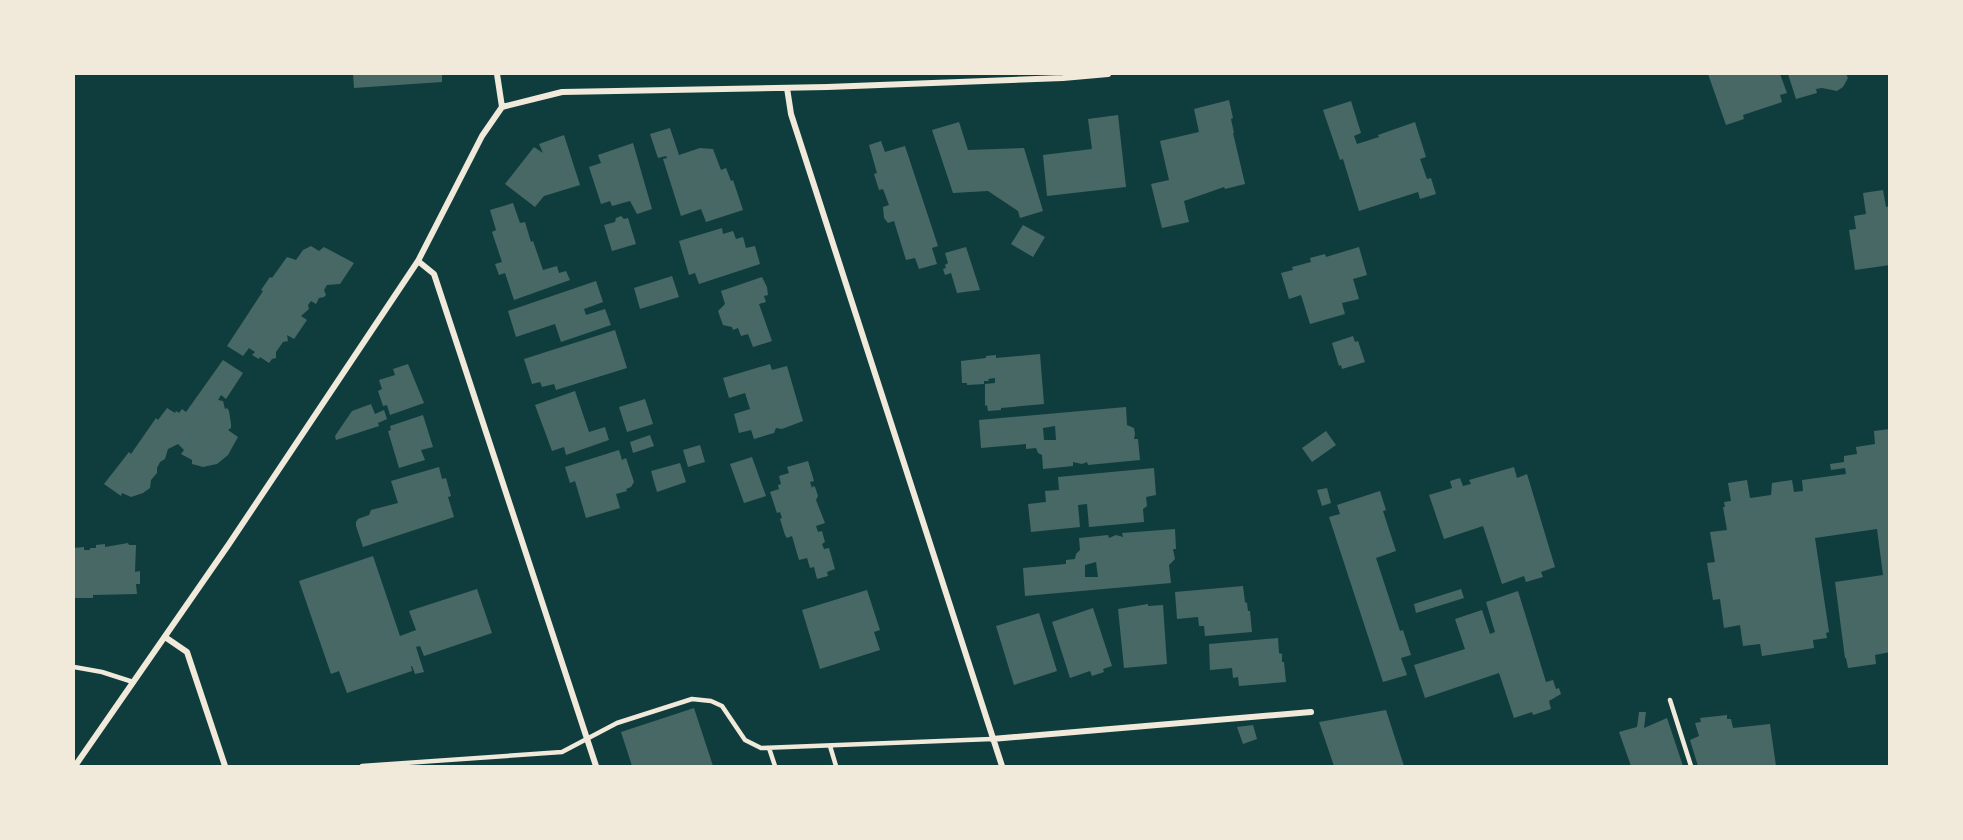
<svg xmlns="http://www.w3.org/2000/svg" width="1963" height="840" font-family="Karla,sans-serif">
  <rect width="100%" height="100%" fill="#0f3d3e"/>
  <path fill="#486865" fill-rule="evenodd" d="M353 74H442V82L354 88Z
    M1708 74H1780L1787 93 1780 95 1782 102 1743 115 1744 119 1726 125Z
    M1788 74H1846L1848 78 1843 87 1837 91 1822 88 1816 89 1817 93 1796 99Z
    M1229 100 1233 118 1231 119 1234 133H1233L1245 184 1225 189 1224 187 1184 201 1189 222 1162 228 1151 184 1169 180 1160 141 1199 132 1194 109Z
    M1351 101 1361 133 1354 136 1357 144 1379 137 1378 135 1415 122 1426 157 1420 159 1427 179 1431 178 1436 194 1420 199 1418 192 1359 211 1343 159 1340 160 1323 110Z
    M1118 115 1126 187 1047 196 1043 155 1092 149 1088 119Z
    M959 122 968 150 1024 148 1043 211 1020 218 1018 211 988 191 953 193 932 130Z
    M670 128 679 155 700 148 713 149 721 170 726 168 731 181 733 180 743 210 706 222 701 209 681 216 663 159 667 158 666 156 658 158 650 134Z
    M564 135 580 185 544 196 535 207 505 184 534 147 543 153 539 144Z
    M881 141 885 152 905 146 938 246 932 248 937 264 919 269 915 258 906 260 894 221 888 223 884 218 883 207 889 205 883 189 879 190 874 174 877 173 869 145Z
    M633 143 652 209 637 214 630 201 612 206 610 201 601 204 589 167 601 163 598 155Z
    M1883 190 1886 207 1890 206V265L1855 270 1849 230 1856 229 1854 216 1866 214 1863 193Z
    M513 203 520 223 525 222 531 242 533 241 543 270 557 266 559 273 566 271 570 280 514 300 505 273 499 275 495 264 502 262 492 232 496 230 490 210Z
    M621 216 624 219 628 218 636 244 612 251 604 225 615 222 616 218Z
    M1023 225 1045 237 1033 257 1011 244Z
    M722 228 723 234 733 231 736 239 743 237 746 248 755 246 760 264 699 284 695 273 689 275 679 241Z
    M311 246 319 251 324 247 354 263 340 284 327 285 324 290 326 295 324 297 319 298 316 304 311 301 308 305 309 309 301 316 307 320 294 339 287 335 288 341 283 342 276 352V358L272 359 269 363 260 357 259 359 252 355 255 352 249 348 243 356 227 346 263 291 261 290 270 277 272 278 287 257 296 260 303 250Z
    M966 247 980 290 957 293 951 273 945 275 943 269 946 268 945 265 948 263 945 253Z
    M1359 247 1367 275 1353 279 1359 299 1342 303 1345 314 1310 324 1301 295 1289 299 1281 273 1293 270 1292 267 1311 262 1310 258 1325 254 1326 257Z
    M672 276 679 297 640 309 634 288Z
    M762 277 767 287 768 295 764 296 766 302 759 304 772 341 753 347 748 334 741 336 738 328 733 330 732 327 723 325 718 311 725 304 721 291Z
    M596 281 603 302 584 309 586 315 605 309 611 325 561 342 555 324 516 337 508 311Z
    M615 330 627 368 556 390 554 384 542 387 540 382 532 384 524 359Z
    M1353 336 1355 342 1358 341 1365 362 1342 369 1341 365 1339 366 1332 343Z
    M1040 354 1044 404 1001 408V410L988 411 987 405 985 406V384L995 383V378L988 379 989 381H984V384L967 385V383H962L961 361 986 358V356L996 355V358Z
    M223 360 243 373 226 399 221 395 218 400 223 401 225 409 227 408 229 411 231 424V428L228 430 238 437 228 455 217 464 203 467 192 464V460L181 454 184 450 178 444 168 449 165 459 160 462 157 468V473L151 480 150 488 143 493 131 497 122 493 121 496 104 484 129 452 131 454 156 418 158 420 167 408 175 413 176 411 179 413 182 409 186 412Z
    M408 364 424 403 390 415 387 405 383 406 378 391 382 389 379 380 395 375 393 369Z
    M770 364 772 370 787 366 803 421 782 429 776 428 774 433 754 439 751 430 739 433 734 414 750 409 745 393 729 398 723 378Z
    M575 391 589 432 605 427 609 440 566 455 564 447 552 451 535 405Z
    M645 399 653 424 627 432 619 407Z
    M371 404 375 414 384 410 387 419 378 423 379 426 336 440 335 436 352 411Z
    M1126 407 1127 425 1134 428 1135 434 1134 439H1138L1140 460 1088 465 1087 462 1082 464 1073 462V466L1043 469 1042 455 1038 453 1036 448 1026 449V444L981 448 979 420ZM1055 426 1056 440H1044L1043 428Z
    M423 415 433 447 421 450 425 460 399 468 388 431 391 430 390 426Z
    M1890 429V652L1875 655 1876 664 1848 668 1846 658H1845L1835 582 1883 575 1877 529 1815 538 1829 632 1826 633 1827 638 1813 640 1814 648 1762 656 1760 644 1743 646 1740 625 1724 628 1720 599 1713 600 1707 563 1715 562 1710 532 1727 530 1723 507H1725L1724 502 1731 501 1728 483 1747 480 1750 498 1771 495 1772 483 1792 480 1794 492 1803 491 1802 480 1846 474 1845 468 1831 470 1830 464 1844 462V456L1857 454 1856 447 1875 444 1874 431Z
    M1326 431 1336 445 1312 462 1302 448Z
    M650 435 654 446 633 453 630 442Z
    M700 445 705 462 688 467 683 450Z
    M619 450 622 460 626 458 634 482 631 487 626 489 627 491 616 494 620 508 586 518 575 481 570 483 565 467Z
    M752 457 766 496 744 503 730 464Z
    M808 461 814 481 810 482 812 488 813 486 815 487 818 496 816 500 825 523 816 526 818 532 822 531 825 542 822 544 824 549 829 548 835 569 827 572 828 576 817 579 814 567 810 568 807 558 799 560 792 536 787 538 785 535 780 519 782 518 780 512 777 513 770 492 779 489 778 485 781 484 779 476 789 473 787 467Z
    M680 463 686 482 657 492 651 471Z
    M439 467 442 479 446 478 451 496 448 497 454 517 363 547 356 526V522L358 519 369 515 371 510 398 503 391 481Z
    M1514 467 1517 478 1527 474 1555 567 1541 572 1543 577 1526 582 1524 576 1502 584 1483 526 1444 539 1429 495 1452 488 1450 481 1460 478 1463 486 1471 484 1469 480Z
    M1154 468 1156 495 1146 497 1147 506 1143 509 1144 522 1089 527 1087 504 1078 505 1080 527 1031 532 1028 504 1046 502 1045 491 1059 490 1058 477Z
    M1327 488 1331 503 1322 506 1317 490Z
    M1380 491 1386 510 1383 511 1396 551 1376 558 1400 631 1403 630 1411 655 1401 658 1407 675 1383 682 1329 517 1340 514 1337 505Z
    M1175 529 1176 549H1173L1175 559 1169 565 1171 583 1025 596 1023 568 1066 564V560L1075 559 1076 554 1080 550 1079 538 1108 535 1109 538 1116 535 1123 537 1122 533ZM1096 562 1098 577H1085V565Z
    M128 543 129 545H136L135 572 140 571V584H136L137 594 93 595V598H74V548L84 547V550H90V548H96V545L105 544V547Z
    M373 556 400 636 416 630 409 611 477 589 492 633 424 656 420 646 416 647 424 672 415 674 412 666H411L412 671 347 693 339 671 331 674 299 581Z
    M1243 586 1245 602 1247 603 1248 611H1250L1252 632 1205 636 1204 626H1199L1198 617 1177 619 1175 592Z
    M1461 589 1464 598 1416 613 1414 604Z
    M867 590 880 630 874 632 880 650 820 669 802 610Z
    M1518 591 1546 682 1553 680 1556 689 1559 688 1561 694 1549 701 1551 709 1533 715 1532 712 1514 718 1499 673 1425 698 1414 665 1465 649 1455 619 1482 610 1490 634 1495 632 1486 602Z
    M1148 604V606L1163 605 1167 664 1124 668 1118 609Z
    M1093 608 1112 666 1103 669 1104 672 1092 676 1090 671 1070 678 1052 622Z
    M1039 613 1057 671 1014 685 996 626Z
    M1278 638 1279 653 1282 654V662H1284L1286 682 1239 686 1238 677 1233 678 1232 668 1210 670 1209 644Z
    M694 708 713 766H632L621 732Z
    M1386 710 1404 766H1334L1319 722Z
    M1639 712H1646L1644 728 1667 718 1683 766H1631L1619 732 1637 727Z
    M1727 715V719H1731L1733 728 1770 724 1776 766H1698L1690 740 1699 736 1695 723 1701 722 1700 718Z
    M1253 725 1257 739 1243 744 1237 727Z"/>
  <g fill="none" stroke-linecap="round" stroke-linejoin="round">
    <path stroke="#f1e9da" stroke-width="4.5" d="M74 667 102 672 133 682
      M1670 700 1691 766
      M830 746 836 766
      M769 748 775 766
      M362 766 562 752 617 723 692 699 711 701 722 706 745 740 761 748 992 739"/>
    <path stroke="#f1e9da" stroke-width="6" d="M787 88 791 114 1002 766
      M502 107 562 92 827 87 1063 78 1108 74
      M418 261 434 274 596 766
      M165 637 187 652 225 766
      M992 739 1311 712
      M75 766 229 544 418 261 482 136 502 107 497 74"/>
  </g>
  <rect width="1963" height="840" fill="none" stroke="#f1e9da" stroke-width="150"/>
</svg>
